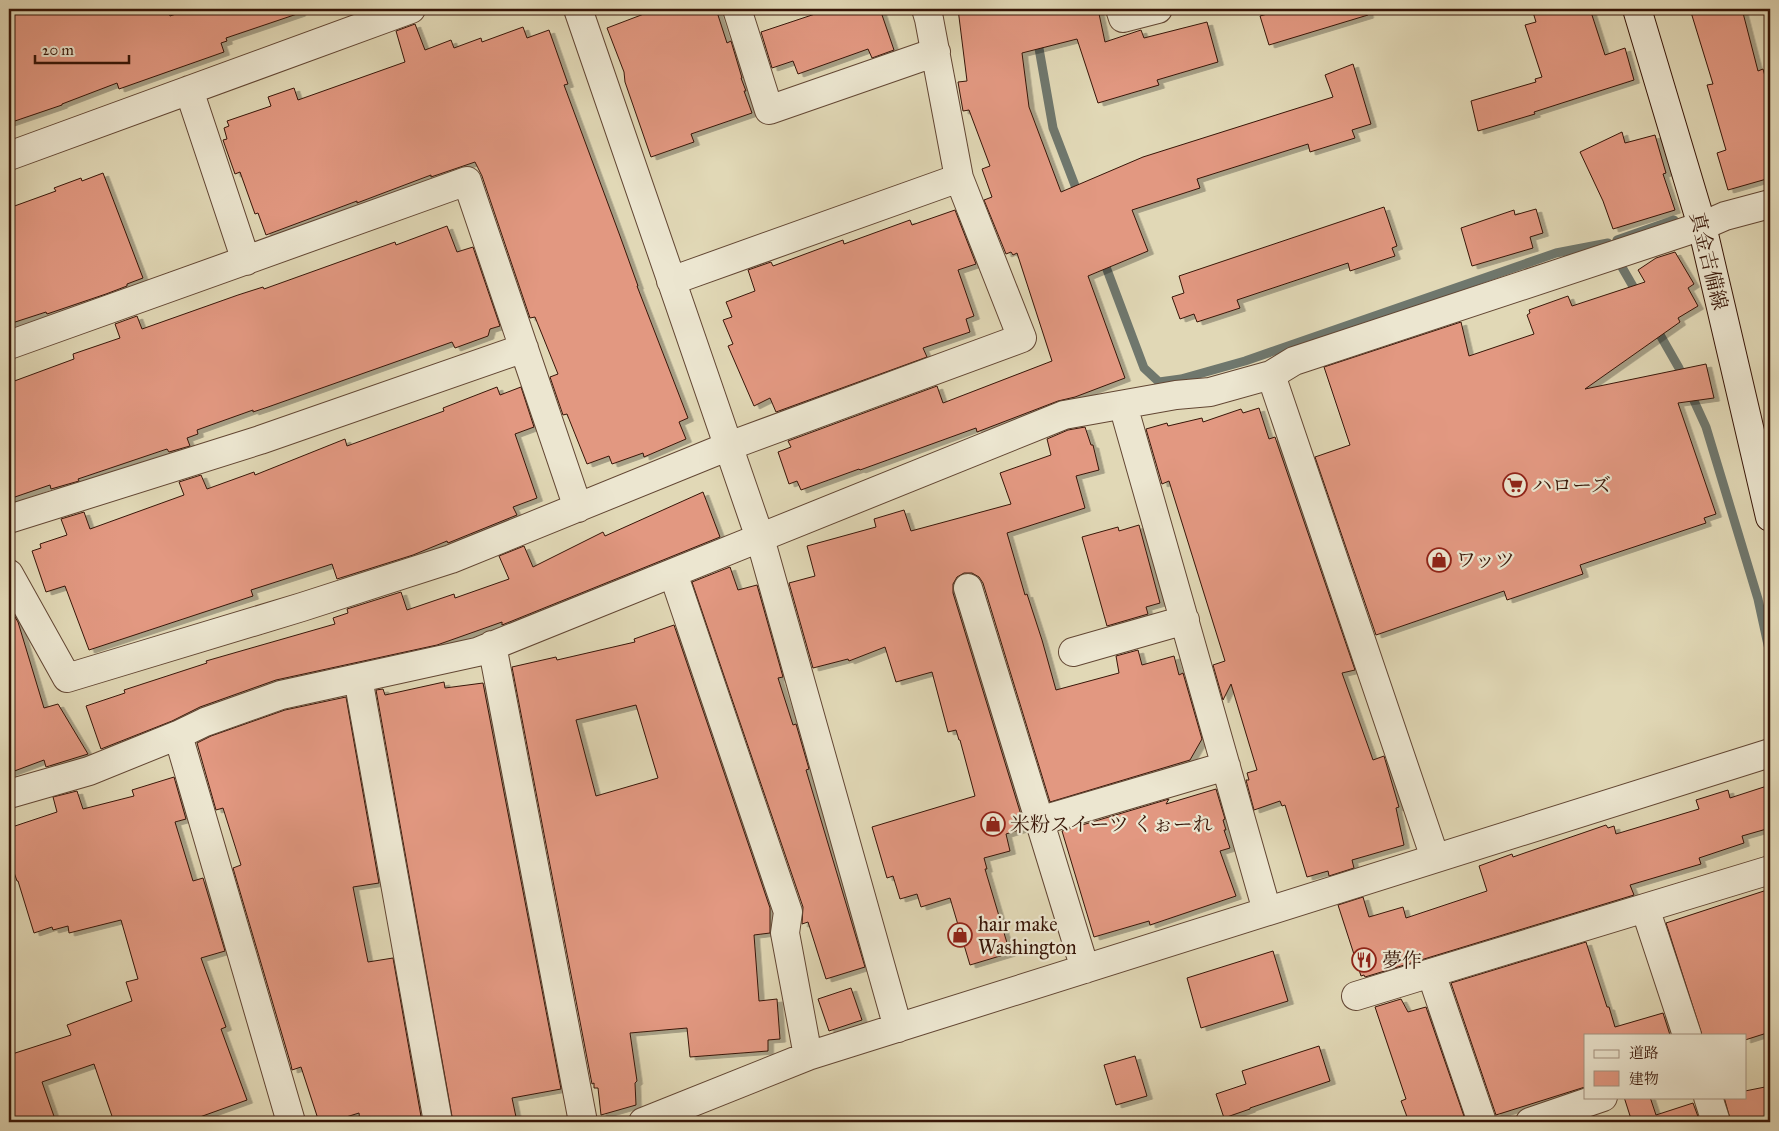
<svg xmlns="http://www.w3.org/2000/svg" width="1779" height="1131" font-family="'IM FELL Great Primer','Noto Serif JP',serif">
  <defs>
    <filter id="shadow"><feDropShadow dx="5.5" dy="3" stdDeviation="0" flood-color="#0004"/></filter>
  </defs>
  <rect width="100%" height="100%" fill="#e1d8b6"/>
  <filter id="stains"><feTurbulence type="fractalNoise" baseFrequency=".004" numOctaves="4"/><feColorMatrix values="0 0 0 0 .2 0 0 0 0 .09 0 0 0 0 .02 0 0 0 .5 -.17"/></filter>
  <radialGradient id="worn" r=".72"><stop offset=".6" stop-color="#630" stop-opacity="0"/><stop offset="1" stop-color="#630" stop-opacity=".3"/></radialGradient>
  <g fill="none" stroke-linecap="round" stroke-linejoin="round">
    <path stroke="#6f776d" stroke-width="9" d="M1037 37 1053 128 1079 196
      M1617 240 1674 220
      M1103 259 1144 368 1159 382 1181 379 1245 361 1556 253 1608 243 1638 295
      M1655 326 1679 368 1706 427 1758 599 1770 654"/>
  </g>
  <path fill="#e29881" stroke="#371507" fill-rule="evenodd" filter="url(#shadow)" d="M9 9H167L170 16 191 9H300V13L226 38 227 41 221 43 224 52 119 89 117 83 62 104V105L9 123Z
    M657 9H716L727 43 731 41 742 78H741L746 91H744L752 113 691 134 694 142 651 157 625 82 624 72 607 28Z
    M830 9H880L894 50 872 58 868 49 798 74 793 61 772 68 761 32Z
    M958 9H1098L1105 42 1141 30 1144 38 1207 22 1218 62 1157 80 1159 85 1098 103 1077 39 1022 53 1029 107 1061 192 1143 157 1333 97 1325 75 1353 64 1371 124 1352 130 1355 138 1310 152 1308 144 1197 179 1200 188 1132 210 1148 251 1088 276 1125 378 1075 397 1058 401 977 432 976 428 860 470 859 469 801 490 797 481 789 484 778 452 791 447 788 441 937 386 943 403 1052 361 1017 253 1013 255 1011 252 1006 254 984 200 992 197 982 169 990 166 969 110 963 111 958 82 967 81Z
    M1285 9H1367L1368 15 1269 45 1260 16Z
    M1532 9H1590L1605 55 1625 48 1634 80 1534 112 1535 114 1478 131 1471 101 1536 82 1535 79 1542 77 1525 25 1536 22Z
    M1690 9H1742L1758 71 1763 69 1770 94V178L1728 190 1717 153 1726 150 1707 85 1713 84Z
    M415 24 425 50 451 40 454 48 481 38 482 42 523 27 527 38 549 30 568 84 564 85 620 236 638 286H637L688 418 679 422 686 439 644 457 643 453 612 464 609 456 587 464 567 414 563 415 550 377 558 374 535 317 530 318 482 176 475 162 431 177V175L357 203V201L266 235 258 213 255 214 240 172 235 174 223 140 227 139 224 128 229 126 227 121 271 106 268 97 294 88 298 100 405 62 396 31Z
    M1622 132 1625 143 1655 135 1666 173 1663 174 1675 210 1613 229 1603 201 1580 152Z
    M103 173 143 278 127 284V286L106 294 47 314 46 312 9 324V208L56 191 54 188 81 178 82 181Z
    M1384 207 1397 246 1392 248 1395 256 1350 271 1348 263 1237 300 1240 308 1197 322 1194 314 1180 319 1172 297 1184 293 1179 276Z
    M1536 209 1543 233 1530 237 1533 248 1472 266 1461 228 1514 210 1515 215Z
    M955 210 976 264 958 270 974 316 966 319 970 332 923 348 927 357 776 412 770 398 754 406 728 346 733 344 723 320 732 317 726 302 755 291 748 270 771 262 773 266 843 240 844 244 910 220 912 225Z
    M447 226 457 252 473 247 500 326 490 329 488 336 455 348 452 342 268 407 253 412V410L197 430 198 434 187 438 190 446 169 452 167 449 78 479 79 481 51 489 50 485 9 499V383L74 359 73 354 120 338 115 324 137 316 142 329 238 295 263 287 264 289 395 242 396 245Z
    M1675 252 1694 284 1688 288 1698 306 1678 318 1680 322 1585 389 1706 364 1714 398 1678 403 1716 514 1704 518 1706 523 1580 565 1583 574 1507 600 1504 591 1376 635 1315 457 1350 445 1324 367 1461 322 1469 356 1534 334 1527 315 1530 313 1529 310 1568 296 1572 306 1645 282 1638 270 1656 258Z
    M497 387 500 395 521 387 534 427 515 434 537 498 513 507 517 515 448 543 447 541 413 555 337 579 332 564 251 590 253 596 89 650 65 586 46 592 32 551 41 548 40 544 67 535 61 519 84 512 90 529 184 495 179 482 201 475 207 489 254 472 255 475 345 439 347 446 444 411 443 408Z
    M1259 408 1269 439 1275 437 1355 670 1342 673 1373 760 1384 756 1399 807 1396 808 1404 845 1352 860 1354 868 1329 876 1328 871 1307 877 1285 805 1282 806 1280 801 1254 810 1246 780H1249L1247 773 1257 770 1231 684 1223 700 1213 665 1225 661 1169 481 1162 484 1146 429 1167 423 1168 426 1202 418 1203 422 1241 409 1243 413Z
    M1085 427 1091 445H1093L1099 470 1076 476 1085 508 1007 533 1025 595 1027 594 1042 640 1056 690 1119 673 1116 656 1138 650 1142 665 1174 656 1179 675 1183 673 1202 739 1190 760 1050 802 983 583 979 577 972 573H964L957 577 953 584V593L1025 828 1006 834 1010 851 984 858 987 869H985L1010 953 970 965 950 898 921 907 917 894 900 899 893 876 887 878 872 827 975 796 960 740H959L956 730 948 732 932 672 896 682 885 647 849 661 848 659 813 668 789 583 815 576 807 546 876 527 874 519 904 510 911 531 1011 504 1000 473 1051 455 1047 439 1068 430Z
    M703 492 720 537 502 625V622L437 645 276 680 200 707 172 721 101 749 86 706 125 693 124 690 207 663 206 661 335 624 333 618 348 613 347 609 401 592 407 610 454 594 455 598 509 579 499 556 524 546 533 567 603 532 605 536Z
    M1139 525 1160 603 1146 607 1148 614 1107 626 1082 537 1118 527 1119 531Z
    M730 567 738 590 757 585 783 677 778 678 793 725 796 724 809 769 806 770 865 967 826 979 808 922 802 924 803 907 692 582Z
    M9 612H12L18 622 44 708 58 704 88 754 46 767 44 760 9 773Z
    M674 625 770 908V933L754 935 759 1001 777 999 780 1039 768 1040V1051L690 1057 687 1028 630 1033 637 1081 635 1083 636 1105 601 1115 598 1088H594V1083L592 1084 512 667 556 657 557 660 635 642 634 639ZM636 705 658 778 596 796 576 720Z
    M444 682 445 688 483 683 561 1089 512 1098 516 1117 512 1118 513 1122H453L376 690 383 689 385 695Z
    M346 697 379 883 353 887 368 962 393 958 422 1122H360L359 1113 330 1122H319L301 1067 292 1070 291 1065 233 868 241 865 223 808 216 810 197 743 211 736 285 710Z
    M174 777 186 819 175 822 193 881 203 878 225 951 201 958 226 1027 221 1029 247 1100 186 1122H114L94 1064 42 1082 56 1122H9V1055L71 1035 67 1025 132 1001 126 982 138 979 121 920 69 933 68 926 53 930 52 927 34 933 18 881H17L9 858V828L57 812 53 797 77 791 83 809 134 796 132 790Z
    M1770 785V828L1742 836 1744 843 1699 858 1701 864 1630 885 1634 895 1365 977 1364 975 1361 976 1338 905 1363 897 1369 917 1403 907 1406 918 1487 891 1479 866 1512 854 1513 857 1606 825 1608 828 1614 826 1616 834 1699 809 1696 800 1728 790 1730 798Z
    M1216 789 1225 819 1223 820 1226 830H1224L1230 848 1220 851 1236 896 1150 925 1149 921 1094 937 1062 831 1169 799 1166 804Z
    M1770 889V1032L1745 1040V1035H1702L1666 923Z
    M1586 942 1607 1007H1609L1615 1027 1663 1013 1670 1035H1585V1087L1496 1115 1451 983Z
    M1273 951 1288 1001 1201 1028 1187 978Z
    M851 988 862 1020 829 1031 818 999Z
    M1401 999 1408 1012 1426 1007 1466 1122H1409L1401 1101 1406 1099 1375 1007Z
    M1319 1046 1330 1081 1250 1108V1109L1224 1118 1216 1094 1246 1084 1242 1071Z
    M1135 1056 1147 1096 1116 1105 1104 1065Z
    M1770 1086V1122H1731L1724 1097H1745V1091Z
    M1624 1097H1650L1656 1115 1693 1103 1700 1122H1632Z"/>
  <g fill="none" stroke-linecap="round" stroke-linejoin="round">
    <g stroke="#624633" stroke-width="30">
      <path id="street" d="M578 9 760 538 898 1028
        M737 9 769 110 936 52
        M1120 9 1123 18 1158 9
        M189 90 246 261
        M9 156 411 9
        M671 281 959 178
        M9 345 467 181 578 508
        M1271 375 1435 858
        M1123 405 1267 911
        M9 519 260 440 524 348
        M673 573 788 912 785 933 808 1056
        M9 574 67 678 302 607 451 559 729 446 1022 338 959 178 929 19 926 9
        M968 588 1085 969
        M492 645 583 1122
        M1073 652 1185 620
        M358 678 438 1122
        M178 735 205 722 281 695 477 652 1064 415 1176 395 1210 392 1271 375 1294 361 1702 226 1725 216 1770 204
        M9 794 89 771 178 735 291 1122
        M1039 821 1226 766
        M1645 908 1687 1035
        M1356 996 1431 973
        M1708 1097 1716 1122
        M643 1122 808 1056 1770 753
        M1482 1122 1431 973 1770 870
        M1530 1122 1603 1097"/>
    </g>
    <g stroke="#371507" stroke-width="30">
      <path id="secondary" d="M1637 9 1702 226 1770 517"/>
    </g>
    <use href="#street" stroke="#ece6d0" stroke-width="28"/>
    <use href="#secondary" stroke="#ece6d0" stroke-width="28"/>
  </g>
  <defs>
    <g id="supermarket-ring" transform="scale(1.25)"><circle r="9.5" fill="#ece6d0" stroke="#8f2418" stroke-width="1.5"/><path d="M-6-5.5h2.5l.6 2H6L4.5 2H-2.5L-4.4-4H-6ZM-1.5 3.2a1.3 1.3 0 1 0 .1 0ZM3 3.2a1.3 1.3 0 1 0 .1 0Z" fill="#8f2418"/></g>
    <g id="shop-ring" transform="scale(1.25)"><circle r="9.5" fill="#ece6d0" stroke="#8f2418" stroke-width="1.5"/><path d="M-5-2.5h2.3a2.7 3.5 0 0 1 5.4 0H5L5.5 6h-11ZM-1.5-2.5h3a1.5 2.3 0 0 0-3 0Z" fill="#8f2418"/></g>
    <g id="restaurant-ring" transform="scale(1.25)"><circle r="9.5" fill="#ece6d0" stroke="#8f2418" stroke-width="1.5"/><path d="M-5-6h1v4h1v-4h1v4h1v-4h1v5L-1.5 .5V6h-2V.5L-5-1ZM5-6V6H3V1.5H1.5Q1.5-4 5-6Z" fill="#8f2418"/></g>
  </defs>
  <g fill-rule="evenodd">
    <use href="#supermarket-ring" x="1515" y="485"/>
    <use href="#shop-ring" x="1439" y="560"/>
    <use href="#shop-ring" x="993" y="824"/>
    <use href="#shop-ring" x="960" y="935"/>
    <use href="#restaurant-ring" x="1364" y="960"/>
  </g>
  <g text-anchor="middle" stroke-width="4.5" stroke-linejoin="round" paint-order="stroke">
    <g font-size="20" fill="#371507" stroke="#ece6d0">
      <text transform="translate(1709 261) rotate(76)" y="7">真金吉備線</text>
    </g>
    <g font-size="20" fill="#371507" stroke="#ece6d0" text-anchor="start">
      <text x="1532" y="492">ハローズ</text>
      <text x="1456" y="567">ワッツ</text>
      <text x="1010" y="831">米粉スイーツ くぉーれ</text>
      <text x="978" y="931">hair make<tspan x="978" dy="23">Washington</tspan></text>
      <text x="1382" y="967">夢作</text>
    </g>
  </g>
  <rect width="1779" height="1131" fill="none" stroke="#e1d8b6" stroke-width="30"/>
  <rect x="10" y="10" width="1759" height="1111" fill="none" stroke="#371507" stroke-width="2.5"/>
  <rect x="15" y="15" width="1749" height="1101" fill="none" stroke="#371507"/>
  <rect x="1584" y="1034" width="162" height="65" fill="#ece6d0" stroke="#a49280"/>
  <rect x="1594" y="1050" width="25" height="8" fill="#ece6d0" stroke="#a49280"/>
  <text x="1629" y="1058" font-size="15" fill="#371507">道路</text>
  <rect x="1594" y="1071" width="25" height="15" fill="#e29881" stroke="#a49280"/>
  <text x="1629" y="1084" font-size="15" fill="#371507">建物</text>
  <path d="M35 55v8h94v-8" fill="none" stroke="#371507" stroke-width="2.5"/>
  <text x="42" y="55" font-size="15" fill="#371507" stroke="#ece6d0" stroke-width="4" paint-order="stroke">20 m</text>
  <rect width="100%" height="100%" filter="url(#stains)"/>
  <rect width="100%" height="100%" fill="url(#worn)"/>
</svg>
